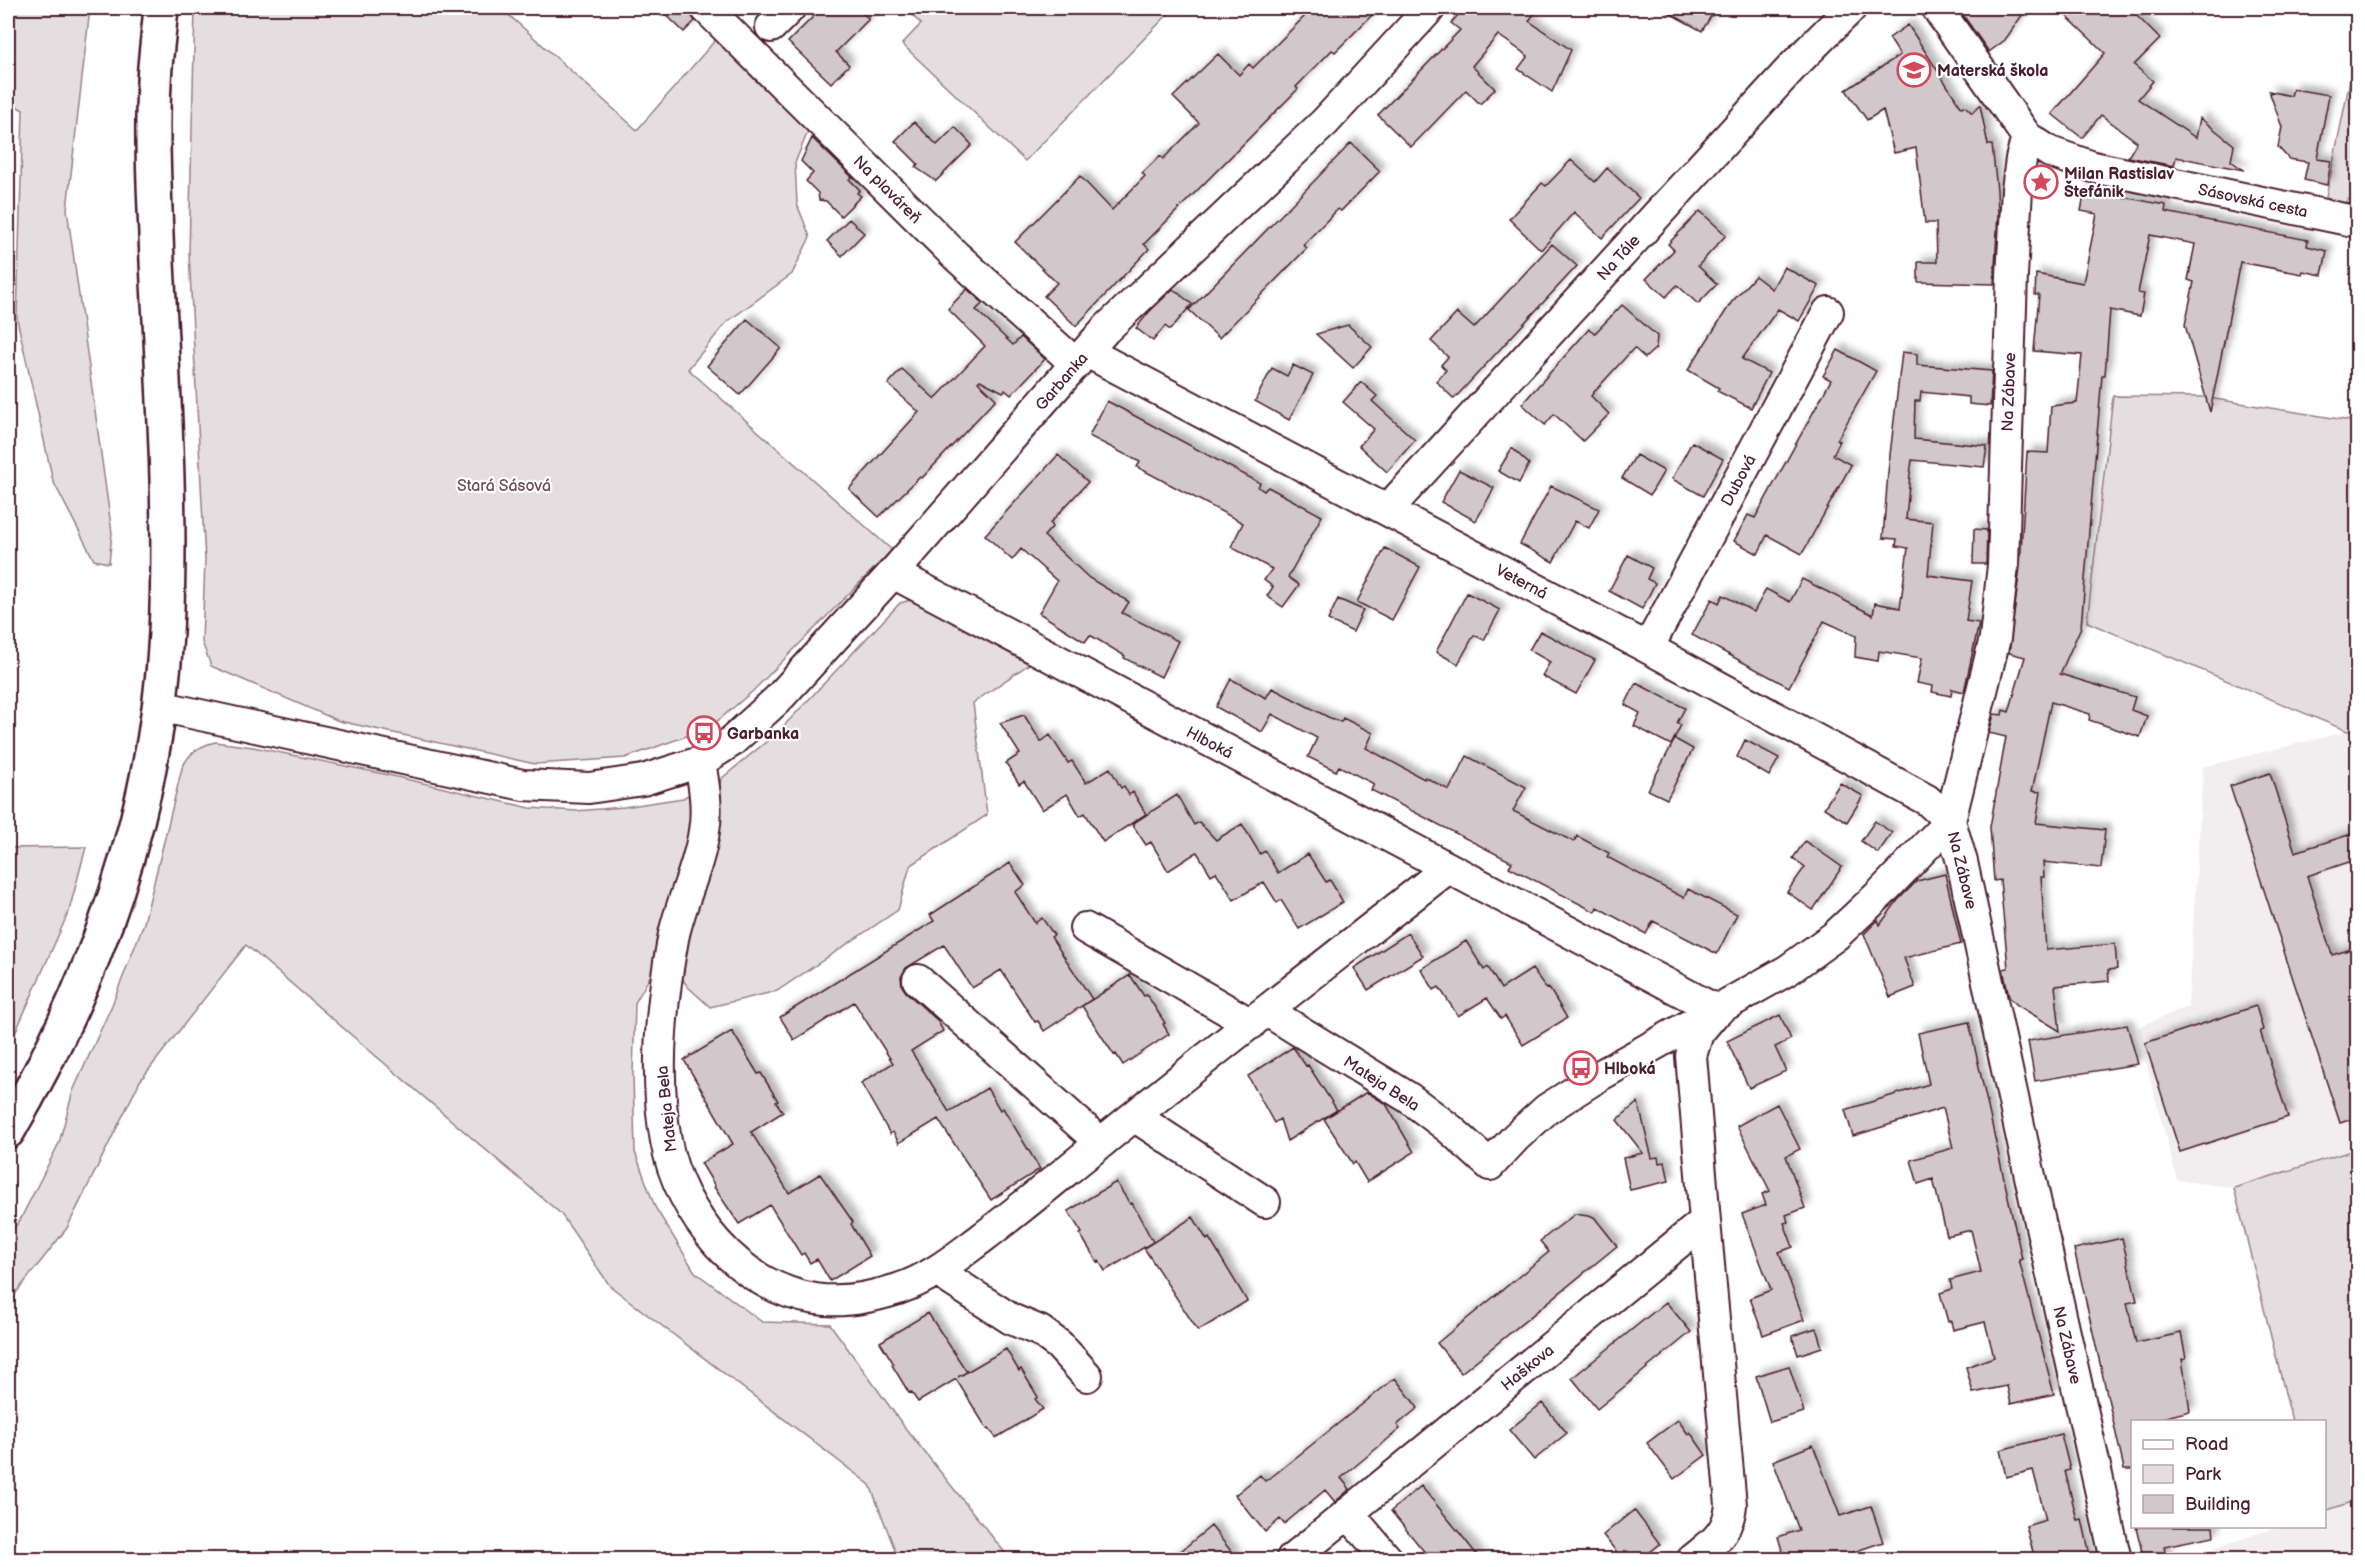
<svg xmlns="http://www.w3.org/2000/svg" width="2365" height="1567" font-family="'Balsamiq Sans',sans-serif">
  <defs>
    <filter id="shadow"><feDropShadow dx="5.5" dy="-5.5" stdDeviation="3" flood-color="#0004"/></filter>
  </defs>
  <rect width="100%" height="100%" fill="#fff"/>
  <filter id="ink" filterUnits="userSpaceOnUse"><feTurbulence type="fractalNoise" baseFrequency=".0167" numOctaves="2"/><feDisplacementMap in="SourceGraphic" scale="12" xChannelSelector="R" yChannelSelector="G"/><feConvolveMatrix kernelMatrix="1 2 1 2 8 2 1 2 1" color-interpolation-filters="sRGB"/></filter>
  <g filter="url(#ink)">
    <path fill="#f2eeef" d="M2357 729V1149L2234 1188 2177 1180 2137 1028 2188 1006 2203 767Z
      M2357 1500V1559L2177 1560 2278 1527 2324 1526 2325 1511Z"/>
    <path fill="#e5dee0" stroke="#987e86" stroke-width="1.5" d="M8 8H90L67 209 112 533 109 563 94 560 53 481 17 319 23 110 8 101Z
      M195 8H501L637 130 719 36 811 124 795 163 797 204 810 237 792 274 727 322 688 369 892 550 753 691 709 728 625 758 535 764 339 721 211 666 202 642 205 561 189 253Z
      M905 8H1174L1025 161 902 44 921 24Z
      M2357 46V202L2349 199 2344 203 2326 198V197Z
      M2113 396 2203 397 2357 422V729L2347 731 2087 622Z
      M911 600 1029 664 973 703 987 815 910 866 898 910 777 991 710 1007 687 986 680 975 721 779 778 732 900 603Z
      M215 742 253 747 384 774 530 808 576 811 624 807 683 798 688 795 693 804 696 817 659 961 635 1003 633 1075 635 1152 655 1207 695 1272 762 1322 830 1324 906 1429 1010 1559H888L895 1550 870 1485 610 1286 561 1214 246 945 140 1081 67 1228 8 1303V1236L20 1220 59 1143 73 1091 112 1005 144 923 182 768C189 753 199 746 215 742Z
      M86 847 69 911 8 1049V848Z
      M2357 1149V1500L2325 1511 2324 1422 2292 1421 2234 1188Z"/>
    <path fill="#d2c7cb" stroke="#4a1f2b" stroke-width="1.5" filter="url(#shadow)" d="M659 8H687L695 21 684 32Z
      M822 8H857L869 19 836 52 849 65 831 83 788 42Z
      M1313 8H1379L1335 52 1332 50 1296 87 1298 89 1144 244 1149 249 1076 326 1044 296 1057 283 1015 242 1080 176 1112 210 1145 176 1142 173 1160 156 1163 159 1199 123 1173 97 1218 54 1239 75 1249 64 1253 68Z
      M1464 8H1538L1529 21 1571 50 1552 92 1518 69 1528 56 1498 35 1472 66 1495 89 1480 104 1466 90 1411 147 1378 115 1460 30 1451 23Z
      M1660 8H1716L1702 31Z
      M1958 8H2027L2005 40 1989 52Z
      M2058 8H2129L2160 39 2134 65 2153 81 2138 99 2196 138 2200 118 2234 145 2231 161 2244 170 2176 157 2174 166 2128 157 2137 142 2101 115 2082 138 2052 114 2105 53Z
      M1908 25 1961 107 1965 106 1972 113 1980 105 1988 145H1992L1997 190 1998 214 1994 284 1918 282V262H1937L1936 223H1925L1916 148 1894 153 1883 110 1867 120 1846 90 1900 55 1889 38Z
      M2293 89 2329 95 2317 159 2331 161 2327 185 2304 180 2308 162 2289 159 2278 147 2282 127 2269 91 2291 96Z
      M914 122 937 145 955 127 972 145 936 181 915 167 918 164 895 141Z
      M812 138 852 177 849 179 860 190 857 193 861 196 841 216 826 201 819 200 818 193 806 181 813 173 801 161Z
      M1351 143 1380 171 1341 211 1338 209 1303 245 1307 248 1219 338 1189 310Z
      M1571 160 1595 182 1607 168 1639 198 1602 238 1574 212 1541 250 1509 219 1542 183 1546 186Z
      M2085 190 2166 205 2165 212 2308 240 2307 246 2327 251 2322 275 2303 271 2302 274 2240 262 2210 412 2185 325 2194 282 2188 280 2195 244 2150 235 2138 293 2144 294 2140 316 2110 310 2105 375H2102L2081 627 2060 674 2135 697 2131 710 2147 716 2140 737 2089 720 2090 714 2051 702 2032 791 2041 792 2036 823 2105 830 2101 868 2043 862 2044 877H2041L2046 950 2115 944 2117 969 2108 970 2109 981 2055 986 2060 1031 2017 1005 2009 997 2003 969 2008 968 2000 880 1994 881 1990 827 2006 737 1989 733 1994 714 2002 715 2003 710 2009 712 2025 657 2009 653 2020 567 2027 452 2048 453 2051 406 2077 403 2082 355 2034 351 2039 295H2035L2036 274 2083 283 2097 214 2081 211Z
      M1700 211 1726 235 1698 266 1717 284 1698 304 1677 285 1666 297 1646 279 1674 250 1668 244Z
      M849 219 864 233 842 256 827 241Z
      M1552 244 1577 266 1454 399 1436 381 1446 370 1441 365 1448 357 1431 341 1457 313 1474 328Z
      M1784 267 1819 286 1799 321 1778 309 1742 359 1769 373 1751 408 1717 391 1719 388 1688 370 1731 303 1755 276 1772 289Z
      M967 289 983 303 976 310 1013 345 1021 337 1045 359 1011 395 1005 390 1003 392 980 380 978 382 996 399 922 478 920 477 879 517 849 489 919 412 888 384 902 369 935 399 985 346 948 309Z
      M1173 289 1192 304 1170 330 1165 326 1153 341 1136 328 1149 312Z
      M1622 305 1657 336 1656 348 1645 358 1634 348 1594 392 1591 396 1609 414 1583 441 1554 414 1545 425 1522 404 1589 329 1595 333Z
      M747 319 781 348 740 395 707 366Z
      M1348 325 1372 347 1353 368 1316 334Z
      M1838 350 1876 371 1837 440 1840 441 1833 455 1851 465 1802 554 1767 535 1758 554 1734 541 1748 515 1755 518 1831 380 1823 376Z
      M1902 352 1917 354V365L1992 371 1990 406 1969 404V397L1921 392 1920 401H1915L1914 439 1987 446 1984 467 1912 460 1910 474 1906 519 1933 522 1928 575 1972 581 1966 621 1979 623 1964 692 1952 689 1951 696 1932 692 1933 686 1917 683 1922 658 1879 651 1878 661 1855 657 1856 636 1824 621 1789 687 1692 635 1712 599 1719 603 1723 595 1754 612 1766 589 1790 602 1802 579 1873 615 1875 603 1900 608 1908 548 1896 546 1897 539 1883 538 1888 472Z
      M1293 365 1313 375 1289 420 1255 401 1272 368 1287 376Z
      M1361 382 1377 396 1372 401 1415 440 1387 472 1359 446 1374 429 1343 402Z
      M1107 401 1260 483 1258 487 1264 491 1268 487 1322 516 1288 577 1299 585 1283 607 1267 596 1273 587 1264 580 1272 569 1231 547 1243 523 1137 467 1140 462 1089 436Z
      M1692 442 1723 459 1703 496 1672 479Z
      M1512 448 1529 464 1519 483 1498 471Z
      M1058 455 1088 482 1050 523 1053 526 1044 536 1089 578 1129 602 1122 613 1178 641 1161 677 1124 658 1125 656 1090 635 1085 642 1039 613 1057 581 1021 549 1012 560 985 535Z
      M1636 455 1664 471 1650 495 1622 478Z
      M1459 470 1494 488 1476 521 1441 502Z
      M1551 486 1599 509 1589 528 1575 521 1553 562 1520 544Z
      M1974 529 1987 530 1986 564H1973Z
      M1385 548 1420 567 1392 620 1357 602Z
      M1628 555 1652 568 1647 579 1655 583 1642 609 1609 591Z
      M1467 593 1500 610 1484 640 1474 635 1458 664 1436 652Z
      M1338 599 1363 610 1353 632 1328 620Z
      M1540 631 1595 660 1576 694 1542 676 1550 662 1529 650Z
      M1231 679 1266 698 1272 688 1328 717 1341 722 1343 718 1373 733 1366 748 1424 779 1425 777 1449 790 1467 756 1526 787 1513 811 1574 842 1577 836 1609 853 1607 857 1684 898 1688 889 1737 914 1717 954 1653 921 1646 934 1597 907 1595 912 1509 867 1512 862 1371 790 1374 784 1339 766 1336 771 1308 757 1317 738 1272 714 1262 732 1216 707Z
      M1636 683 1685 708 1677 723 1681 725 1671 745 1634 726 1640 713 1625 705Z
      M1024 715 1041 742 1050 735 1068 763 1072 761 1086 783 1110 768 1121 788 1124 786 1129 795 1133 792 1146 814 1103 842 1085 813 1080 816 1067 794 1042 810 1024 781 1019 784 1006 763 1020 754 1000 723Z
      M1675 739 1693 749 1667 799 1648 790Z
      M1745 740 1779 758 1769 776 1737 757Z
      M2270 773 2295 852 2358 832V859L2307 876 2332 955 2358 947V1117L2340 1123 2230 786Z
      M1840 783 1863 796 1847 822 1824 808Z
      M1177 795 1194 825 1199 822 1216 840 1242 824 1260 854 1265 851 1278 873 1308 854 1326 882 1330 880 1343 902 1299 929 1281 900 1277 903 1264 882 1234 900 1216 872 1211 875 1197 852 1168 871 1151 842 1146 845 1132 824Z
      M1875 821 1892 833 1878 853 1861 841Z
      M1805 841 1842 867 1813 910 1787 892 1805 867 1793 858Z
      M1010 863 1025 885 1015 892 1035 923 1042 918 1054 935 1051 937 1092 999 1044 1031 1038 1021 1035 1022 1001 970 972 988 944 945 906 968 901 977 902 986 906 992 937 1020 943 1031 911 1051 949 1112 987 1088 1000 1110 1003 1108 1040 1169 991 1200 938 1119 899 1143 893 1132 890 1134 861 1083 893 1063 854 1002 794 1040 780 1017 934 921 930 915Z
      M1945 874 1961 944 1904 958 1915 987 1890 997 1864 934 1878 920 1880 925 1898 900 1917 881Z
      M1408 933 1423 956 1368 990 1354 968Z
      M1466 941 1484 970 1488 967 1501 989 1532 969 1547 989 1549 988 1567 1018 1523 1045 1505 1016 1501 1019 1487 998 1458 1016 1439 987 1434 990 1421 969Z
      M1130 975 1144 996 1147 995 1165 1023 1163 1024 1169 1034 1123 1065 1116 1054 1114 1055 1082 1006Z
      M2256 1006 2263 1030 2260 1031 2288 1117 2180 1152 2145 1043Z
      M1780 1015 1791 1039 1775 1047 1786 1071 1749 1088 1727 1041Z
      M1969 1022 2022 1259 2019 1260 2054 1394 2011 1404 2007 1386 1973 1393 1966 1367 1994 1357 1985 1322 1953 1330 1951 1321 1948 1322 1940 1293 1952 1289 1950 1280 1981 1272 1971 1230 1947 1236 1933 1179 1918 1184 1911 1160 1953 1148 1943 1108 1853 1136 1845 1110 1929 1084 1918 1033Z
      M2127 1025 2138 1064 2035 1081 2028 1041Z
      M732 1031 758 1074 761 1073 778 1101 776 1102 783 1112 751 1132 789 1193 820 1174 853 1222 851 1224 870 1256 830 1281 817 1259 810 1263 804 1253 801 1255 770 1205 739 1224 714 1187 715 1186 701 1163 733 1144 684 1060Z
      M1293 1047 1306 1066 1308 1065 1337 1110 1287 1141 1280 1119 1274 1123 1248 1076Z
      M1367 1092 1386 1104 1414 1152 1367 1182 1355 1162 1353 1164 1324 1119Z
      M1638 1102 1652 1158 1658 1157 1659 1163 1665 1162 1669 1181 1630 1190 1623 1158 1643 1153 1617 1120Z
      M1777 1104 1800 1149 1786 1156 1805 1208 1786 1215 1788 1222 1784 1223 1793 1247 1779 1252 1804 1320 1763 1335 1750 1298 1771 1290 1742 1214 1766 1205 1762 1194 1770 1191 1737 1126Z
      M1116 1182 1130 1204 1132 1203 1153 1242 1105 1271 1099 1261 1097 1262 1080 1234 1082 1233 1068 1211Z
      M1575 1214 1594 1217 1617 1246 1461 1373 1437 1343 1549 1252 1540 1241Z
      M1193 1217 1207 1240 1209 1238 1247 1301 1198 1331 1144 1248Z
      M2122 1238 2137 1301 2127 1303 2136 1343 2181 1333 2186 1358 2182 1359 2190 1411 2162 1418V1422H2133V1469H2124L2074 1249Z
      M1666 1302 1691 1332 1597 1409 1572 1378Z
      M928 1313 967 1372 958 1377 1006 1349 1019 1371 1021 1369 1038 1397 1035 1399 1043 1409 996 1438 989 1428 987 1429 956 1379 918 1402 911 1392 909 1393 892 1365 894 1364 880 1342Z
      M1816 1328 1822 1347 1798 1355 1792 1336Z
      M1789 1366 1804 1412 1770 1422 1756 1376Z
      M1395 1378 1418 1408 1397 1425 1400 1429 1341 1478 1350 1489 1335 1502 1325 1490 1284 1524 1280 1519 1265 1532 1235 1495 1260 1475 1265 1481 1274 1475Z
      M1542 1403 1567 1433 1534 1460 1509 1430Z
      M1678 1420 1688 1434 1690 1432 1706 1455 1674 1479 1647 1443Z
      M2061 1434 2070 1470 2065 1471 2077 1520 2082 1519 2091 1560H2035L2026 1526 2046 1520 2033 1470 2006 1477 2000 1450Z
      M1813 1445 1840 1516 1871 1506 1883 1542 1830 1560H1785L1778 1537 1799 1530 1773 1461Z
      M1421 1486 1462 1536 1481 1560H1431L1391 1511Z
      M1634 1510 1660 1544 1640 1560H1623L1603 1535Z
      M1211 1526 1238 1560H1170Z
      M2136 1527H2213L2214 1536 2164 1546 2167 1560H2144Z"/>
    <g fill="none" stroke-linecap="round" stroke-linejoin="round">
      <g stroke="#4a1f2b" stroke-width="34">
        <path id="street" d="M706 8 956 256 1076 364
          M1937 8 2027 137 2050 152 2093 167 2358 222
          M771 27 790 8
          M2027 137 2021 159 2017 190 2012 275 2003 565 1995 638 1950 821 1962 862 2038 1213 2116 1560
          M1087 352 1648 648 1927 800 1950 821
          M1387 510 1795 64 1851 8
          M893 573 1718 1011
          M1648 648 1828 312
          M159 706 523 785 589 788 643 780 700 762 731 742 778 699 893 573 1105 330 1325 122 1430 8
          M700 762C704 785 708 808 704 831 699 868 680 903 673 939 661 1004 654 1076 666 1141 679 1213 740 1289 816 1299 842 1303 873 1297 898 1289 931 1278 955 1258 982 1238 1023 1207 1062 1174 1102 1142 1216 1049 1332 959 1448 868
          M1085 928 1251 1024
          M918 980 1101 1143
          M1267 1011 1409 1098 1450 1129 1490 1165 1516 1137 1547 1109 1599 1076 1788 970 1835 936 1880 894 1950 821
          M1134 1116 1265 1202
          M938 1272 1011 1319 1040 1331 1059 1345 1087 1376
          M1348 1513 1388 1560
          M1291 1560 1705 1221 1691 1056 1698 1033 1713 1015
          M1692 1560C1713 1543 1728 1534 1731 1505L1705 1221"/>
      </g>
      <g stroke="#4a1f2b" stroke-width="38">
        <path id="secondary" d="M8 1131C96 980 157 809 166 633 172 510 163 385 157 262 155 202 151 142 154 82 155 58 159 32 161 8"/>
      </g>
      <use href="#street" stroke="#fff" stroke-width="30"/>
      <use href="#secondary" stroke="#fff" stroke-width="33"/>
    </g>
  </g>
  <defs>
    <g id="school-ring" transform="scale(1.725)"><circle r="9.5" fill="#fff" stroke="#d1495b" stroke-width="1.5"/><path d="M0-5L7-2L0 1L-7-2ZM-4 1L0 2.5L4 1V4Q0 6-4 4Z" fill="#d1495b"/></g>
    <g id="sight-ring" transform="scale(1.725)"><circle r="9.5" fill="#fff" stroke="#d1495b" stroke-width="1.5"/><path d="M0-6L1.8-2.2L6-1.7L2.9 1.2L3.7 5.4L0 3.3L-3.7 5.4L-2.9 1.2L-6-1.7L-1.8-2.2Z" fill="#d1495b"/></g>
    <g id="bus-ring" transform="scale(1.725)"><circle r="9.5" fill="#fff" stroke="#d1495b" stroke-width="1.5"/><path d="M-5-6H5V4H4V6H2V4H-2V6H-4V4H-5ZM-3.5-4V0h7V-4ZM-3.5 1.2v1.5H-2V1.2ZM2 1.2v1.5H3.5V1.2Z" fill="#d1495b"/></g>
  </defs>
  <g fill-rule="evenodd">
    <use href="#school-ring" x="1914" y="70"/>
    <use href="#sight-ring" x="2041" y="182"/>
    <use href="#bus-ring" x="704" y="733"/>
    <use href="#bus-ring" x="1581" y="1068"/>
  </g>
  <g text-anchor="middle" stroke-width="4.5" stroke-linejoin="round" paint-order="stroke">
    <g font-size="16" font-weight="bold" fill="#4a1f2b" stroke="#fff" text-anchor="start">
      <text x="1937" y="76">Materská škola</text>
      <text x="2064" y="179">Milan Rastislav<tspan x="2064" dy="18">Štefánik</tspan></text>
      <text x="727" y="739">Garbanka</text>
      <text x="1604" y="1074">Hlboká</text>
    </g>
    <g font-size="16" fill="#4a1f2b" stroke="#fff">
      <text transform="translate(888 189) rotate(45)" y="6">Na plaváreň</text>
      <text transform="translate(2253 200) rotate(12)" y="6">Sásovská cesta</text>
      <text transform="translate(1618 257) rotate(-48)" y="6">Na Tále</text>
      <text transform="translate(1061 381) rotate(-49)" y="6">Garbanka</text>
      <text transform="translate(2008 392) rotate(-88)" y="6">Na Zábave</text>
      <text transform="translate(1738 480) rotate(-62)" y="6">Dubová</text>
      <text transform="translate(1522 581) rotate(28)" y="6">Veterná</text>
      <text transform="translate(1210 742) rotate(28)" y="6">Hlboká</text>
      <text transform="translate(1963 870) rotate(76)" y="6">Na Zábave</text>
      <text transform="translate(1382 1083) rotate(33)" y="6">Mateja Bela</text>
      <text transform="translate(666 1109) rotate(-96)" y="6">Mateja Bela</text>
      <text transform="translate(2068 1345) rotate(77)" y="6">Na Zábave</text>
      <text transform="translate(1527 1367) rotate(-39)" y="6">Haškova</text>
    </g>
    <g font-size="16" fill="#714f58" stroke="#fff">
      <text x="504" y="491">Stará Sásová</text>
    </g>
  </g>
  <rect width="2365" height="1567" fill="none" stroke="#fff" stroke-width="30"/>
  <rect x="15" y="15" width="2335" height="1537" fill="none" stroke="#4a1f2b" stroke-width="2" filter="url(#ink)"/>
  <rect x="2131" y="1420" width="195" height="108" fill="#ffffff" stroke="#b7a5aa" stroke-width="1.5"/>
  <rect x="2143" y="1440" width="30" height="9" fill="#ffffff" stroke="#b7a5aa" stroke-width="1.5"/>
  <text x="2185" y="1450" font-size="18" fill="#4a1f2b">Road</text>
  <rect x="2143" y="1465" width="30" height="18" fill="#e5dee0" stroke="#b7a5aa" stroke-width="1.5"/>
  <text x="2185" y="1480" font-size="18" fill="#4a1f2b">Park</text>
  <rect x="2143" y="1495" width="30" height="18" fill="#d2c7cb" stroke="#b7a5aa" stroke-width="1.5"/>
  <text x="2185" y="1510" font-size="18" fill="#4a1f2b">Building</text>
</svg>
